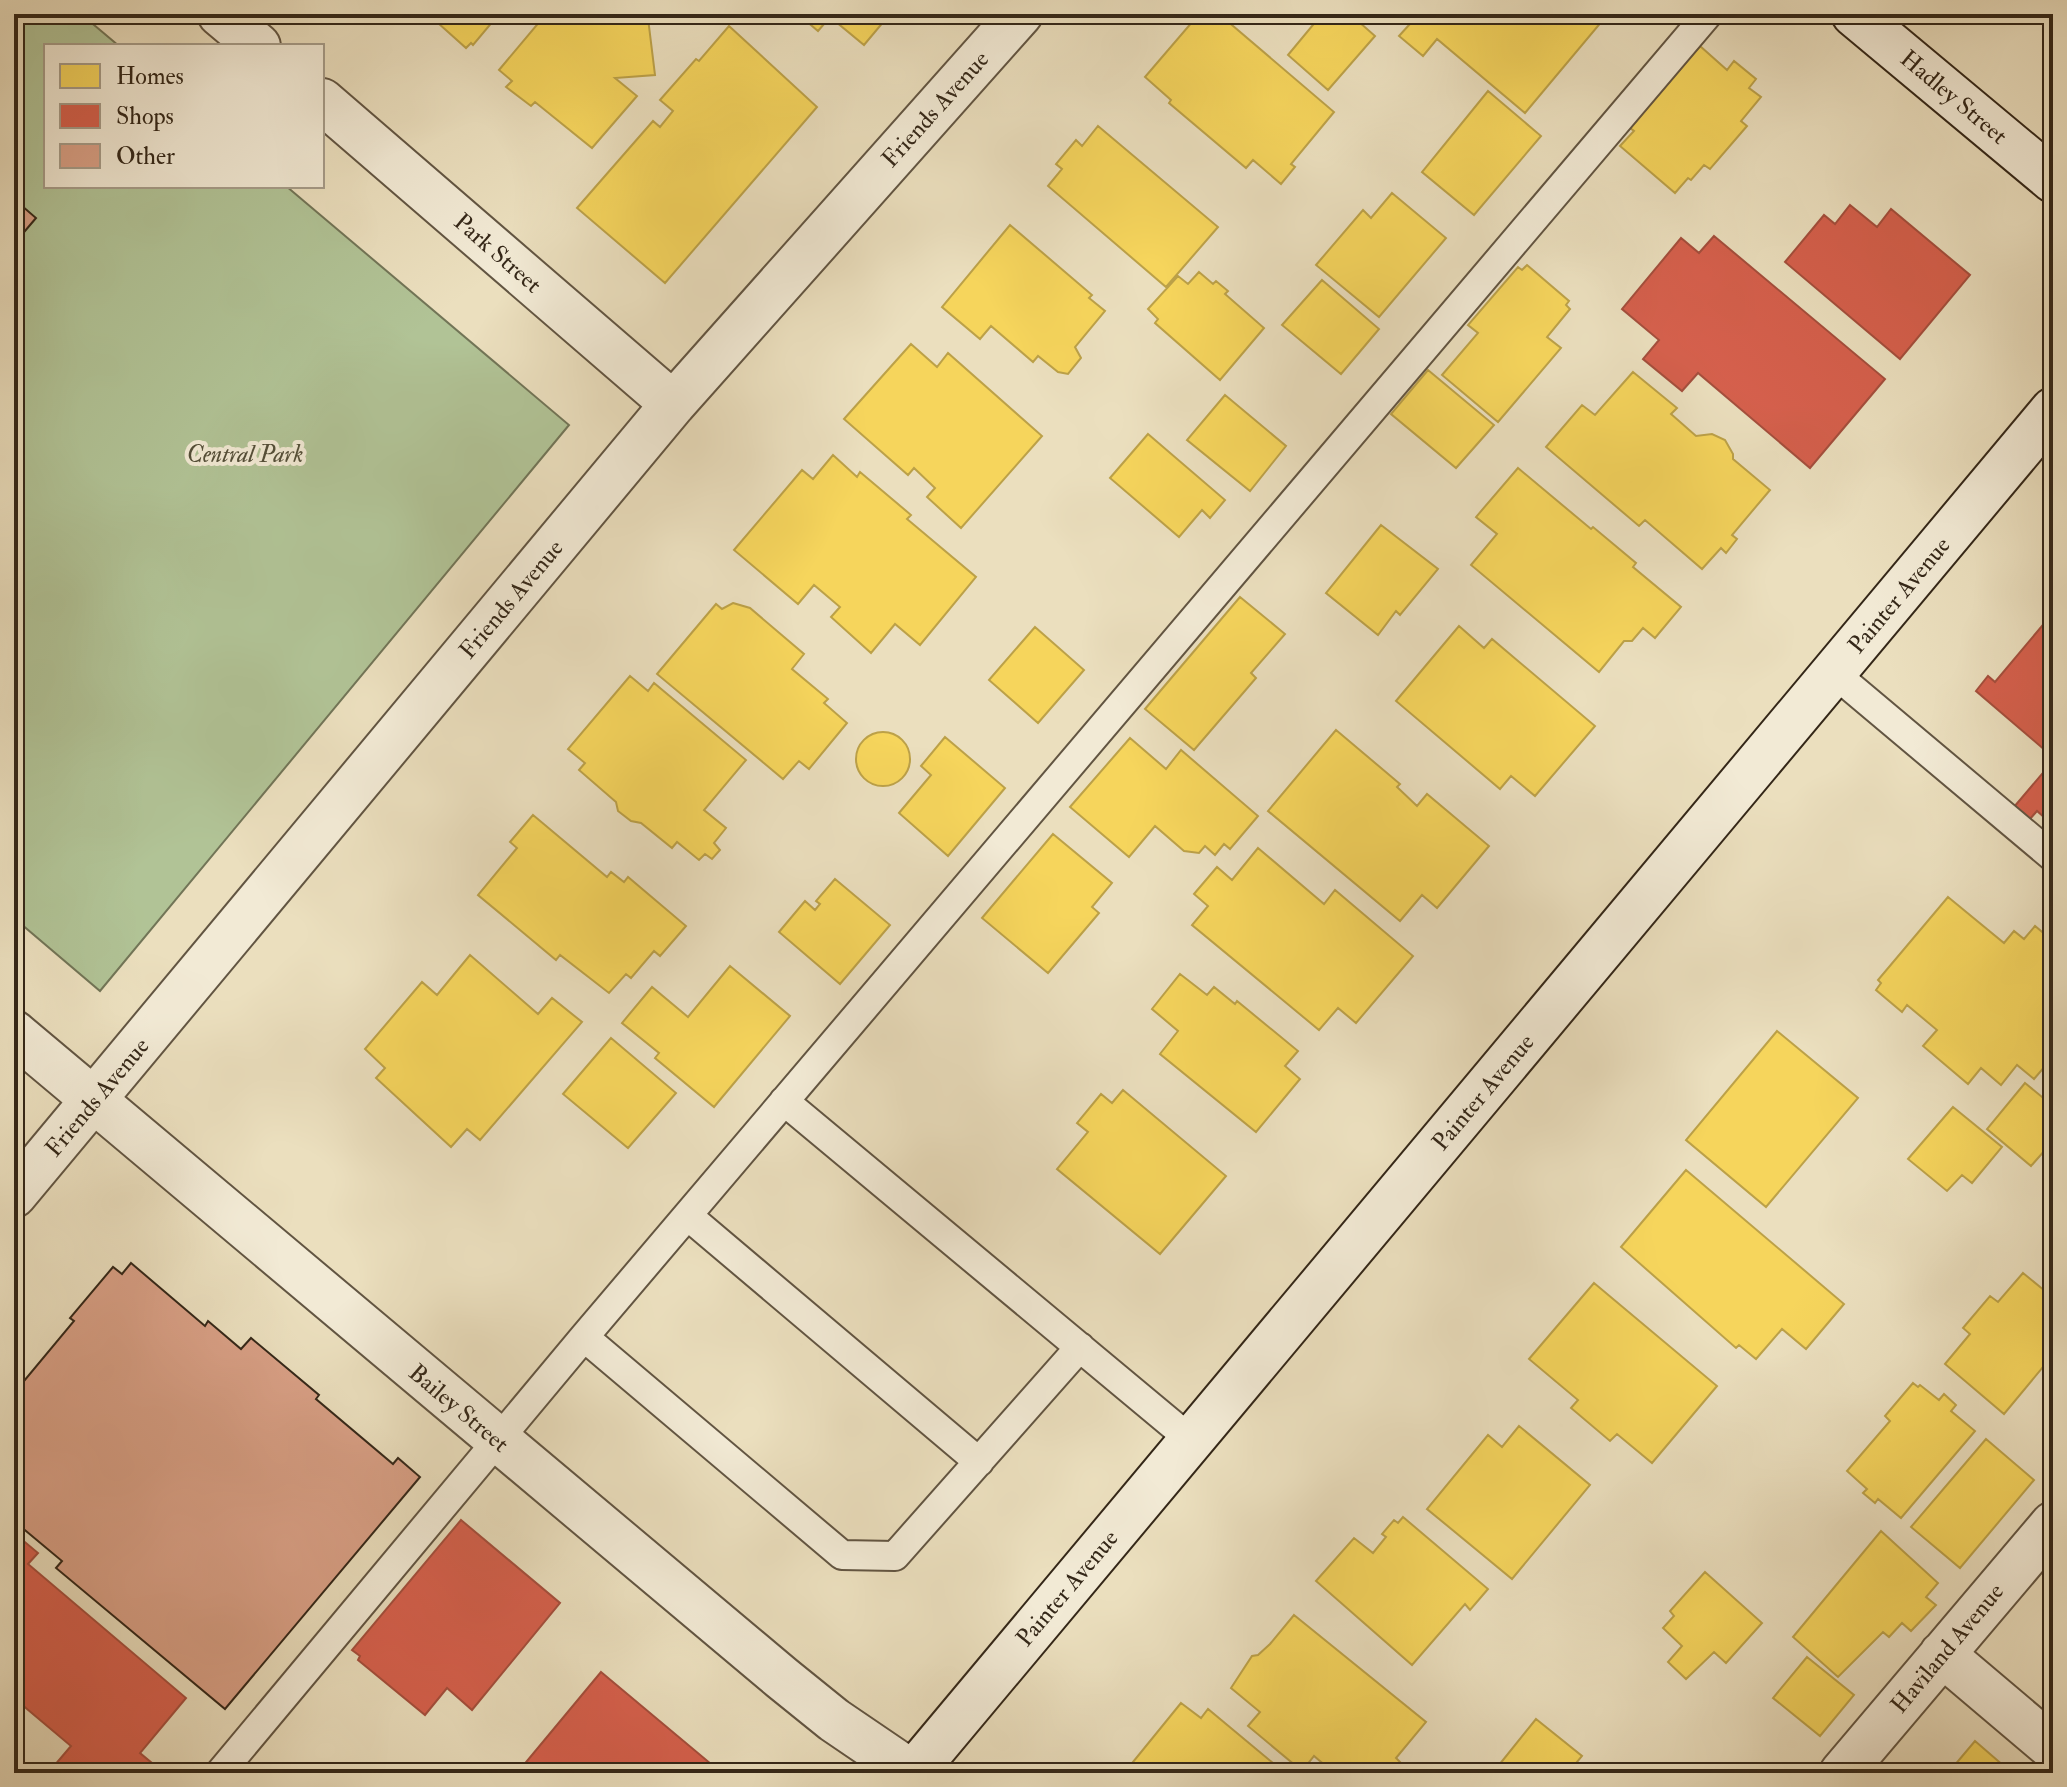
<svg xmlns="http://www.w3.org/2000/svg" width="2067" height="1787" font-family="'IM FELL Double Pica',serif">
  <rect width="100%" height="100%" fill="#ebdfbe"/>
  <filter id="stains"><feTurbulence type="fractalNoise" baseFrequency=".0025" numOctaves="4"/><feColorMatrix values="0 0 0 0 .2 0 0 0 0 .09 0 0 0 0 .02 0 0 0 .5 -.17"/></filter>
  <radialGradient id="worn" r=".72"><stop offset=".6" stop-color="#630" stop-opacity="0"/><stop offset="1" stop-color="#630" stop-opacity=".3"/></radialGradient>
  <path fill="#b1c396" stroke="#727557" stroke-width="2" d="M14 14H81L119 46H46V186H286L569 425 100 991 14 918Z"/>
  <path fill="#f6d55c" stroke="#bca148" stroke-width="2" d="M434 14H499L473 45 471 43 466 48 438 23 441 20Z
    M546 14H652L648 18 655 75 615 78 637 96 592 148 535 102 531 106 506 87 512 81 499 70Z
    M798 14H890L864 45 830 17 818 31Z
    M1199 14H1219L1334 112 1291 164 1295 167 1281 184 1253 160 1246 168 1169 103 1171 100 1145 77Z
    M1322 14H1350L1375 36 1328 90 1288 55Z
    M1419 14H1608L1525 113 1437 39 1423 56 1399 36Z
    M729 26 817 107 665 283 577 208 653 121 660 127 673 111 660 100 696 59 699 61Z
    M1700 46 1727 70 1734 61 1756 79 1749 88 1761 97 1741 121 1747 126 1710 169 1704 165 1691 180 1688 178 1675 193 1620 146 1634 131 1630 128Z
    M1488 91 1541 136 1474 215 1422 172Z
    M1098 126 1218 227 1166 287 1048 186 1062 169 1056 164 1076 140 1082 146Z
    M1392 193 1446 238 1379 317 1316 265 1363 210 1371 218Z
    M1010 225 1092 295 1089 298 1105 311 1075 347 1081 358 1068 374 1058 372 1038 356 1033 362 991 326 980 339 942 307Z
    M1527 265 1569 301 1566 305 1570 309 1547 337 1561 348 1498 422 1442 375 1478 333 1468 325 1518 267 1522 270Z
    M1199 272 1213 284 1216 281 1228 291 1225 294 1264 328 1220 380 1155 323 1158 319 1148 309 1178 276 1188 284Z
    M1322 280 1379 329 1341 374 1282 325Z
    M911 344 937 367 948 353 1042 436 961 528 927 497 935 488 914 468 908 475 844 419Z
    M1428 370 1494 425 1456 468 1391 414Z
    M1633 372 1677 408 1671 414 1696 436 1712 434 1725 440 1733 454V459L1770 490 1732 535 1737 539 1726 553 1721 548 1702 569 1645 520 1639 526 1546 447 1582 405 1595 415Z
    M1225 395 1286 446 1250 491 1187 440Z
    M1148 434 1225 500 1210 518 1202 510 1179 537 1110 478Z
    M833 455 857 477 860 472 911 515 907 519 976 577 920 645 895 624 871 653 831 617 840 607 814 585 798 604 734 550 802 470 813 479Z
    M1518 468 1591 529 1593 527 1636 563 1633 567 1681 607 1655 638 1643 628 1632 641H1624L1599 672 1471 565 1497 534 1476 517Z
    M1381 525 1438 569 1400 615 1396 611 1378 635 1326 593Z
    M1240 597 1285 634 1251 673 1256 678 1194 750 1145 709Z
    M733 603 750 608 804 654 792 669 828 699 824 703 847 723 809 769 799 761 783 779 657 674 716 604 722 609Z
    M1459 626 1484 648 1492 639 1595 726 1535 796 1511 776 1500 789 1396 701Z
    M1035 627 1084 670 1038 723 989 680Z
    M630 676 648 691 654 683 746 760 704 810 726 828 714 843 720 850 712 859 705 854 699 860 677 842 672 848 641 823 631 821 618 811 616 802 579 770 585 763 568 749Z
    M1336 730 1400 784 1397 787 1417 806 1427 794 1489 846 1437 908 1422 895 1400 921 1268 811Z
    M856 759a27 27 0 1 1 54 0a27 27 0 1 1-54 0Z
    M945 737 1005 788 948 856 899 813 931 775 921 766Z
    M1130 738 1166 769 1181 750 1258 816 1230 849 1224 844 1215 855 1205 846 1199 853 1184 851 1155 826 1129 857 1070 807Z
    M533 815 607 877 611 872 624 882 628 877 686 926 660 956 654 951 631 978 626 974 609 993 560 955 556 960 478 895 517 848 510 842Z
    M1053 834 1112 883 1092 907 1099 913 1048 973 982 918Z
    M1258 848 1324 904 1335 890 1413 956 1356 1023 1338 1008 1319 1030 1192 925 1208 906 1194 894 1217 867 1232 880Z
    M835 879 890 925 840 984 779 932 805 901 815 910 820 904 816 901Z
    M1948 897 2004 943 2014 931 2024 939 2035 926 2053 941V1057L2034 1079 2017 1065 2001 1085 1981 1068 1968 1084 1923 1046 1937 1030 1907 1005 1902 1012 1876 990 1881 983 1878 980Z
    M470 955 538 1014 552 998 582 1022 480 1140 467 1129 451 1147 376 1078 385 1068 365 1049 422 982 437 995Z
    M730 966 790 1016 714 1107 655 1058 659 1053 622 1023 652 987 688 1017Z
    M1180 974 1207 995 1214 987 1235 1004 1237 1001 1298 1051 1285 1066 1300 1079 1256 1132 1160 1054 1178 1031 1152 1009Z
    M1777 1031 1858 1098 1766 1207 1686 1140Z
    M611 1038 676 1093 628 1148 563 1094Z
    M2025 1083 2053 1106V1141L2031 1166 1987 1129Z
    M1123 1090 1226 1176 1160 1254 1057 1169 1088 1132 1077 1123 1101 1094 1112 1103Z
    M1953 1107 2002 1147 1972 1183 1962 1175 1947 1191 1908 1159Z
    M1686 1170 1844 1304 1806 1349 1782 1329 1756 1359 1739 1345 1736 1348 1621 1247Z
    M2023 1273 2045 1291 2053 1283V1355L2004 1414 1945 1364 1970 1334 1963 1328 1990 1296 1998 1302Z
    M1594 1283 1717 1386 1652 1463 1617 1434 1610 1441 1571 1408 1578 1400 1529 1359Z
    M1913 1383 1918 1387 1920 1385 1939 1400 1944 1394 1956 1405 1951 1411 1975 1431 1901 1518 1878 1499 1875 1503 1863 1493 1867 1489 1847 1471 1890 1421 1885 1416Z
    M1519 1426 1590 1485 1512 1579 1427 1509 1488 1435 1502 1447Z
    M1986 1439 2034 1480 1960 1568 1911 1527Z
    M1403 1517 1488 1589 1470 1610 1465 1604 1412 1665 1316 1581 1354 1538 1373 1553 1386 1537 1382 1534 1394 1520 1398 1523Z
    M1881 1531 1938 1583 1926 1597 1936 1605 1911 1631 1902 1623 1889 1637 1883 1632 1838 1677 1793 1637Z
    M1705 1572 1762 1623 1726 1663 1714 1652 1686 1679 1668 1662 1682 1646 1663 1628 1674 1616 1670 1611Z
    M1294 1615 1426 1722 1396 1758 1400 1762 1390 1773H1334L1314 1756 1302 1771 1248 1726 1260 1712 1231 1688 1252 1656 1258 1655 1270 1644Z
    M1807 1657 1854 1695 1820 1736 1773 1698Z
    M1181 1703 1201 1718 1208 1709 1285 1773H1124Z
    M1536 1719 1582 1756 1568 1773H1508L1499 1765Z
    M1975 1741 2012 1773H1948Z"/>
  <path fill="#d6604d" stroke="#a54f3d" stroke-width="2" d="M1850 205 1877 227 1891 209 1970 275 1900 359 1785 262 1824 215 1835 224Z
    M1714 236 1885 379 1810 468 1698 373 1682 391 1643 359 1659 340 1622 309 1681 238 1699 253Z
    M2047 620 2053 626V757L1976 691 1988 676 1995 682Z
    M2053 761V825L2037 811 2029 820 2014 807Z
    M461 1520 560 1603 472 1710 447 1688 425 1715 358 1660 360 1656 352 1650Z
    M14 1533 38 1553 28 1564 186 1698 140 1753 164 1773H48L71 1746 14 1698Z
    M601 1672 717 1769 713 1773H517Z"/>
  <path fill="#d9a086" stroke="#342718" stroke-width="2" d="M14 199 36 218 14 244Z
    M131 1263 205 1326 208 1321 241 1349 251 1338 319 1395 316 1399 393 1464 398 1458 420 1477 225 1709 56 1568 62 1561 14 1521V1401L18 1397 14 1393 74 1321 70 1318 113 1267 122 1274Z"/>
  <g fill="none" stroke-linecap="round" stroke-linejoin="round">
    <g stroke="#625542" stroke-width="32">
      <path id="service" d="M1834 673 2053 857
        M784 1101 1191 1440
        M688 1216 979 1462
        M584 1337 842 1555 895 1556 1080 1347
        M220 1773 584 1337 1708 14"/>
    </g>
    <g stroke="#625542" stroke-width="48">
      <path id="minor" d="M220 14 258 46
        M322 101 673 404
        M14 1033 782 1678 834 1720 912 1773
        M14 1195 673 404 1020 14
        M1942 1654 2053 1748
        M1842 1773 2053 1524"/>
    </g>
    <g stroke="#342718" stroke-width="48">
      <path id="secondary" d="M1854 14 2053 180
        M913 1773 2053 410"/>
    </g>
    <use href="#service" stroke="#f2ead5" stroke-width="28"/>
    <use href="#minor" stroke="#f2ead5" stroke-width="44"/>
    <use href="#secondary" stroke="#f2ead5" stroke-width="44"/>
  </g>
  <g text-anchor="middle" stroke-width="8" stroke-linejoin="round" paint-order="stroke">
    <g font-size="24" fill="#342718" stroke="#f2ead5">
      <text transform="translate(1954 97) rotate(40)" y="8">Hadley Street</text>
      <text transform="translate(935 109) rotate(-48)" y="8">Friends Avenue</text>
      <text transform="translate(498 253) rotate(41)" y="8">Park Street</text>
      <text transform="translate(1899 595) rotate(-50)" y="8">Painter Avenue</text>
      <text transform="translate(511 599) rotate(-50)" y="8">Friends Avenue</text>
      <text transform="translate(1483 1092) rotate(-50)" y="8">Painter Avenue</text>
      <text transform="translate(97 1097) rotate(-50)" y="8">Friends Avenue</text>
      <text transform="translate(459 1408) rotate(40)" y="8">Bailey Street</text>
      <text transform="translate(1067 1588) rotate(-50)" y="8">Painter Avenue</text>
      <text transform="translate(1947 1648) rotate(-50)" y="8">Haviland Avenue</text>
    </g>
    <g font-size="24" font-style="italic" fill="#534e38" stroke="#f2ead5">
      <text x="245" y="462">Central Park</text>
    </g>
  </g>
  <rect width="2067" height="1787" fill="none" stroke="#ebdfbe" stroke-width="48"/>
  <rect x="16" y="16" width="2035" height="1755" fill="none" stroke="#342718" stroke-width="4"/>
  <rect x="24" y="24" width="2019" height="1739" fill="none" stroke="#342718" stroke-width="2"/>
  <rect x="44" y="44" width="280" height="144" fill="#f2ead5" stroke="#a69c89" stroke-width="2"/>
  <rect x="60" y="64" width="40" height="24" fill="#f6d55c" stroke="#a69c89" stroke-width="2"/>
  <text x="116" y="84" font-size="24" fill="#342718">Homes</text>
  <rect x="60" y="104" width="40" height="24" fill="#d6604d" stroke="#a69c89" stroke-width="2"/>
  <text x="116" y="124" font-size="24" fill="#342718">Shops</text>
  <rect x="60" y="144" width="40" height="24" fill="#d9a086" stroke="#a69c89" stroke-width="2"/>
  <text x="116" y="164" font-size="24" fill="#342718">Other</text>
  <rect width="100%" height="100%" filter="url(#stains)"/>
  <rect width="100%" height="100%" fill="url(#worn)"/>
</svg>
